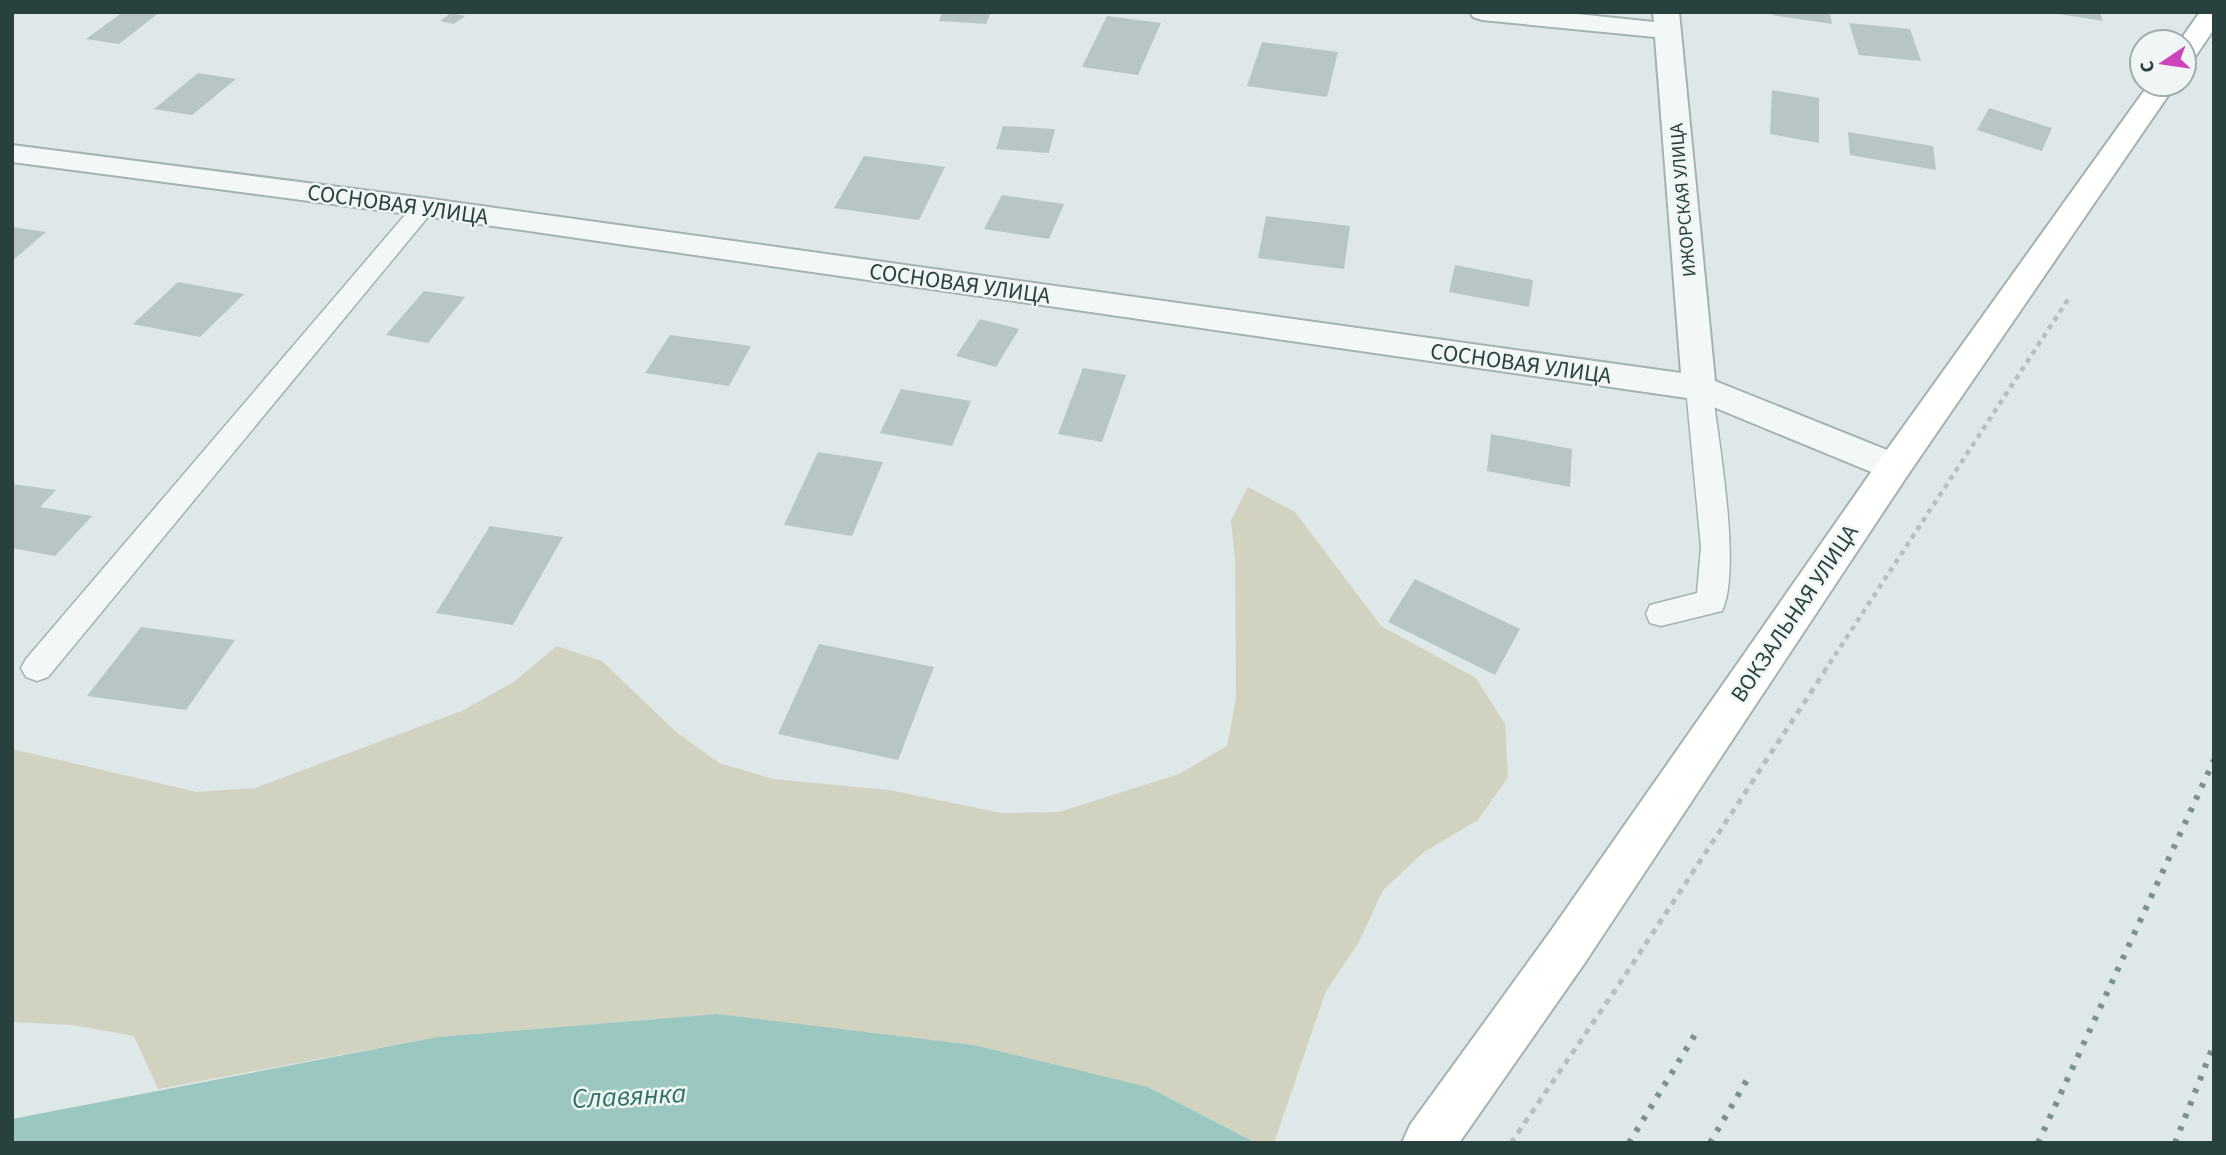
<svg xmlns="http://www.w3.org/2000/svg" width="2226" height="1155" font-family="'Source Sans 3',sans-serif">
  <rect width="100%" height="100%" fill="#dfe8e8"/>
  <path fill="#d2d2c0" d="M1248 487 1295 512 1381 626 1476 678 1505 724 1508 777 1478 820 1424 852 1383 890 1359 942 1326 991 1274 1143H1256L1148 1087 717 1014 437 1037 158 1089 134 1036 72 1025 12 1022V749L197 792 255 788 464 710 515 681 557 646 602 661 675 731 719 763 773 779 889 790 1002 813 1059 812 1179 774 1227 746 1236 698 1235 561 1231 520Z"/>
  <path fill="#9ac8c0" d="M717 1014 973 1045 1148 1087 1256 1143H12V1119L437 1037Z"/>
  <path fill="#b7c5c4" d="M123 12H160L119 44 86 39Z
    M942 12H991L986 24 939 21Z
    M1772 12H1830L1832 24 1772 15Z
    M2059 12H2100L2103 21 2058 14Z
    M451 13 465 16 454 24 440 21Z
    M1107 16 1161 23 1138 75 1082 67Z
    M1849 23 1910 29 1921 61 1859 55Z
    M1262 42 1338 52 1327 97 1247 86Z
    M198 73 236 79 192 115 154 109Z
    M1772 90 1819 98V143L1770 134Z
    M1989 108 2052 128 2042 151 1977 130Z
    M1003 126 1055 129 1049 153 996 149Z
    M1848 132 1933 146 1936 170 1850 155Z
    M864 156 945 167 919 220 834 208Z
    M1002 195 1064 204 1049 239 984 229Z
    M1266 216 1350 226 1344 269 1258 258Z
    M12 227 46 232 12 261Z
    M1455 265 1533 280 1529 307 1449 292Z
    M178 282 244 294 200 337 133 324Z
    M424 291 465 297 428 343 386 335Z
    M980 319 1019 329 996 367 956 356Z
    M670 335 751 346 729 386 645 373Z
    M1083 368 1126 375 1102 442 1058 434Z
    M901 389 971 401 952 446 880 433Z
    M1491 434 1572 449 1570 487 1487 471Z
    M818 452 883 462 852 536 784 525Z
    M12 484 56 490 40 507 92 516 55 556 12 548Z
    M490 526 563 537 513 625 436 613Z
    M1415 579 1520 629 1495 675 1388 622Z
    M141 627 235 640 186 710 87 696Z
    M819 644 934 667 898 760 778 734Z"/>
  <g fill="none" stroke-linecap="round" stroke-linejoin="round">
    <g stroke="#a4b2b2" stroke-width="3">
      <path id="lane" d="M424 200 432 202 435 207 432 212 48 677 37 681 26 677 21 668 26 659 416 202Z
        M1699 379 1708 381 1712 388C1718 438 1742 570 1722 611L1661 626 1650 623 1646 614 1650 605 1697 593 1701 547 1686 388 1690 381Z"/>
    </g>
    <g stroke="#a4b2b2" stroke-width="4">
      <path id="street" d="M1470 12H1558L1654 22 1653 12H1679L1715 381 1907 458 1912 467 1907 476 1894 480 1881 476 1694 399 424 216 12 162V145L424 198 1681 373 1655 37 1482 20 1473 17Z"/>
    </g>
    <g stroke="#a4b2b2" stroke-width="4">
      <path id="secondary" d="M2200 12H2214V29L2193 60 2184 62V42H2179Z
        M2149 84H2176L1907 476 1584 964 1459 1143H1402L1410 1125 1550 932 1881 458Z"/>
    </g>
    <path stroke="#b5c0c0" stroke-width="4.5" stroke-dasharray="5 5" stroke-linecap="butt" d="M1824 672 2069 298"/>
    <path stroke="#b5c0c0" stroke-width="5" stroke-dasharray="6 6" stroke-linecap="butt" d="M1511 1143 1618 986 1825 671"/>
    <use href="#lane" fill="#f2f7f7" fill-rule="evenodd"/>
    <use href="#street" fill="#f2f7f7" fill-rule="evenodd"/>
    <use href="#secondary" fill="#fff" fill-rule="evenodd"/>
    <path stroke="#799290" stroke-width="6" stroke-dasharray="4.5 9" stroke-linecap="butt" d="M1629 1143 1696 1033
      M1710 1143 1751 1073
      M2038 1143 2214 760
      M2175 1143 2214 1044"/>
  </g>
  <g text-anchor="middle" stroke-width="5" stroke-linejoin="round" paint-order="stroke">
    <g font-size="19" fill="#28403e" stroke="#eff6f5">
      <text transform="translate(1682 200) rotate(-95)" y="7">ИЖОРСКАЯ УЛИЦА</text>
    </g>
    <g font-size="23" fill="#28403e" stroke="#eff6f5">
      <text transform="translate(398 204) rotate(8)" y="8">СОСНОВАЯ УЛИЦА</text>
      <text transform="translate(960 283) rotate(8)" y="8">СОСНОВАЯ УЛИЦА</text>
      <text transform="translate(1521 363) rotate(8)" y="8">СОСНОВАЯ УЛИЦА</text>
      <text transform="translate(1794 613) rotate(-56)" y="8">ВОКЗАЛЬНАЯ УЛИЦА</text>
    </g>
    <g font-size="28" font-style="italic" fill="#327369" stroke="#eff6f5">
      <text transform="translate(629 1095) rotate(-3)" y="10">Славянка</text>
    </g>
  </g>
  <rect width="2226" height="1155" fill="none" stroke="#28403e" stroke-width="28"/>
  <g transform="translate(2163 63) rotate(257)"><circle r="33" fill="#eff6f5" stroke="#9fadac" stroke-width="2"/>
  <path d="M0-5L12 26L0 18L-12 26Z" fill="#cd44ba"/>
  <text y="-10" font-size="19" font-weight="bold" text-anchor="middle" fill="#28403e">С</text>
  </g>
</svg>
